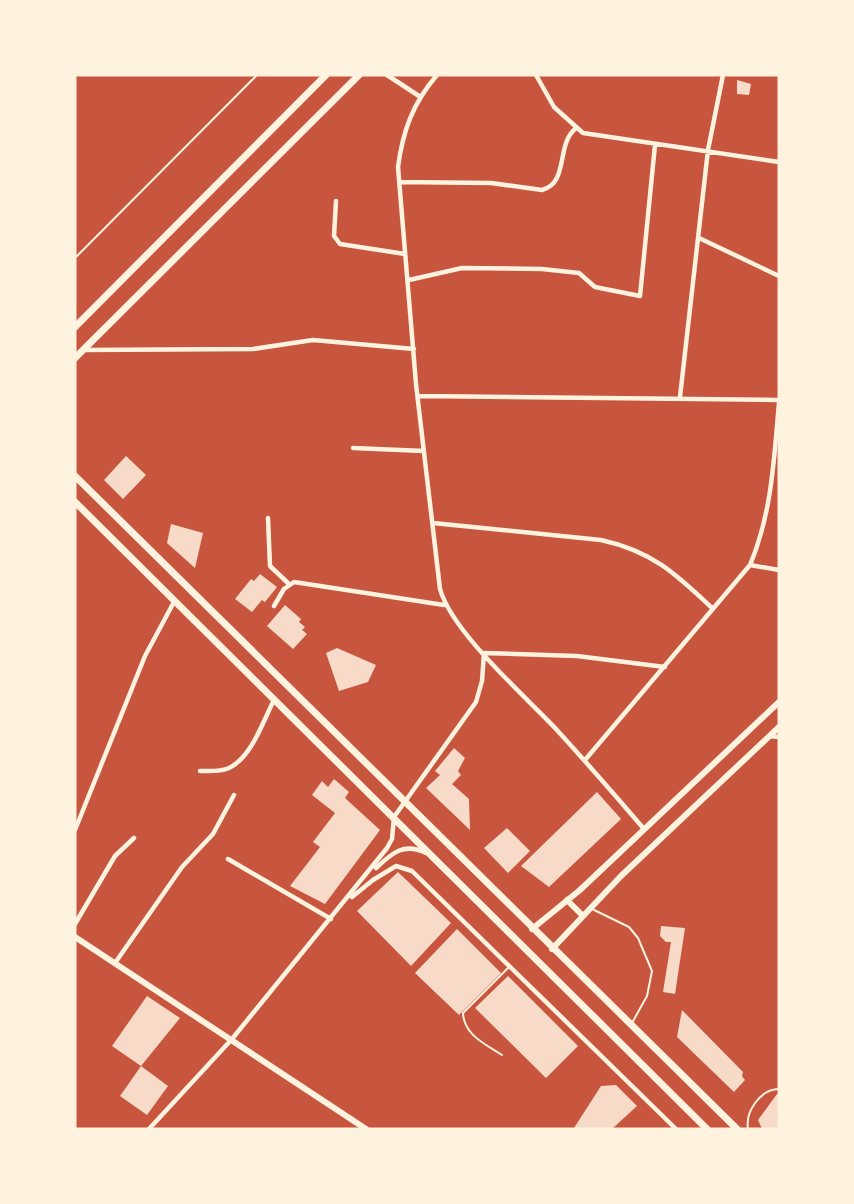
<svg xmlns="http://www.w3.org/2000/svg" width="854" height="1204" font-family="Helvetica,sans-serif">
  <rect width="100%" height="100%" fill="#c8553d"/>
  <path fill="#f7dbc8" d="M737 80 751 84 749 95 737 94Z
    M126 456 146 475 123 499 104 480Z
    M171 524 203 533 195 568 167 543Z
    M260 574 277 587 265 602 262 600 252 612 235 599 251 579 254 581Z
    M285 605 301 619 299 622 305 627 302 630 307 634 293 649 267 626Z
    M337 648 376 665 368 682 339 691 326 653Z
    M454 748 465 758 458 771 461 775 452 784 469 799 470 830 426 788 440 775 435 771Z
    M334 779 349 792 345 798 380 830 325 904 290 886 320 847 313 842 335 813 312 795 322 781 328 787Z
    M597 792 621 819 549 887 521 866Z
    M507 828 530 851 508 873 484 848Z
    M398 872 451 923 411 966 357 911Z
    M661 926 685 928 675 994 663 992 671 942H666L660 936Z
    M457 929 501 973 459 1015 415 973Z
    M508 976 578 1046 546 1078 475 1008Z
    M147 996 180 1018 141 1066 112 1046Z
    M682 1010 743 1072 742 1076 745 1080 734 1092 677 1037Z
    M141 1066 168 1086 147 1115 120 1096Z
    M616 1085 637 1106 612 1129 574 1128 601 1086Z
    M777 1094 779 1095V1129H762L758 1120Z"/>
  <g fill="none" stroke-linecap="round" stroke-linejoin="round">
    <path stroke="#fff3e0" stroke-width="2" d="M75 258 257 75
      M592 909 629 927 638 938 652 971 647 996 632 1023
      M502 1055C485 1044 464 1035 463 1013L509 967
      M748 1129C745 1111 761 1089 779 1089"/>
    <path stroke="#fff3e0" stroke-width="4.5" d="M387 75 419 96
      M437 75C413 103 403 130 398 167L416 384 440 589C452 632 524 695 556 729 586 762 615 795 644 829
      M536 75 554 107 583 133 779 162
      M399 182 491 183 542 190C569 183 556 145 575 129
      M336 201 334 236 340 244 405 254
      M699 238 779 276
      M409 280 462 268 542 269 579 273 595 287 640 296 655 145
      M82 350 253 349 313 340 414 349
      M419 396 779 400
      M680 397 708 150 723 75
      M353 448 424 451
      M268 518 270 566 289 584
      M433 523 601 540C652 551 676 574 713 609
      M750 565 779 570
      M274 606 284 589 294 582 444 605
      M769 736 779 737
      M585 760 750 565C772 513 774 458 779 403
      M200 771C209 771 220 772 229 768 252 757 263 721 274 700
      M75 830 145 656 175 600
      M228 859 331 919
      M376 868C392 853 404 842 426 853
      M352 897 373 880 396 866 412 871 676 1129
      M75 924 115 856 134 838
      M115 963 182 867 213 834 234 795
      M149 1129 232 1039 387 848 392 839 394 817 476 702 482 681 484 653 577 656 665 667"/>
    <path stroke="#fff3e0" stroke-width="6" d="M567 900 582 915
      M532 929 580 890 779 702
      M75 937 366 1129
      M552 949 621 876 779 727"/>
    <path stroke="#fff3e0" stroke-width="7" d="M75 327 326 75
      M75 358 359 75
      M75 476 737 1129
      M75 502 707 1129"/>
  </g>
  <rect width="854" height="1204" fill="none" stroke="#fff3e0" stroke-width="153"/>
</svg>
